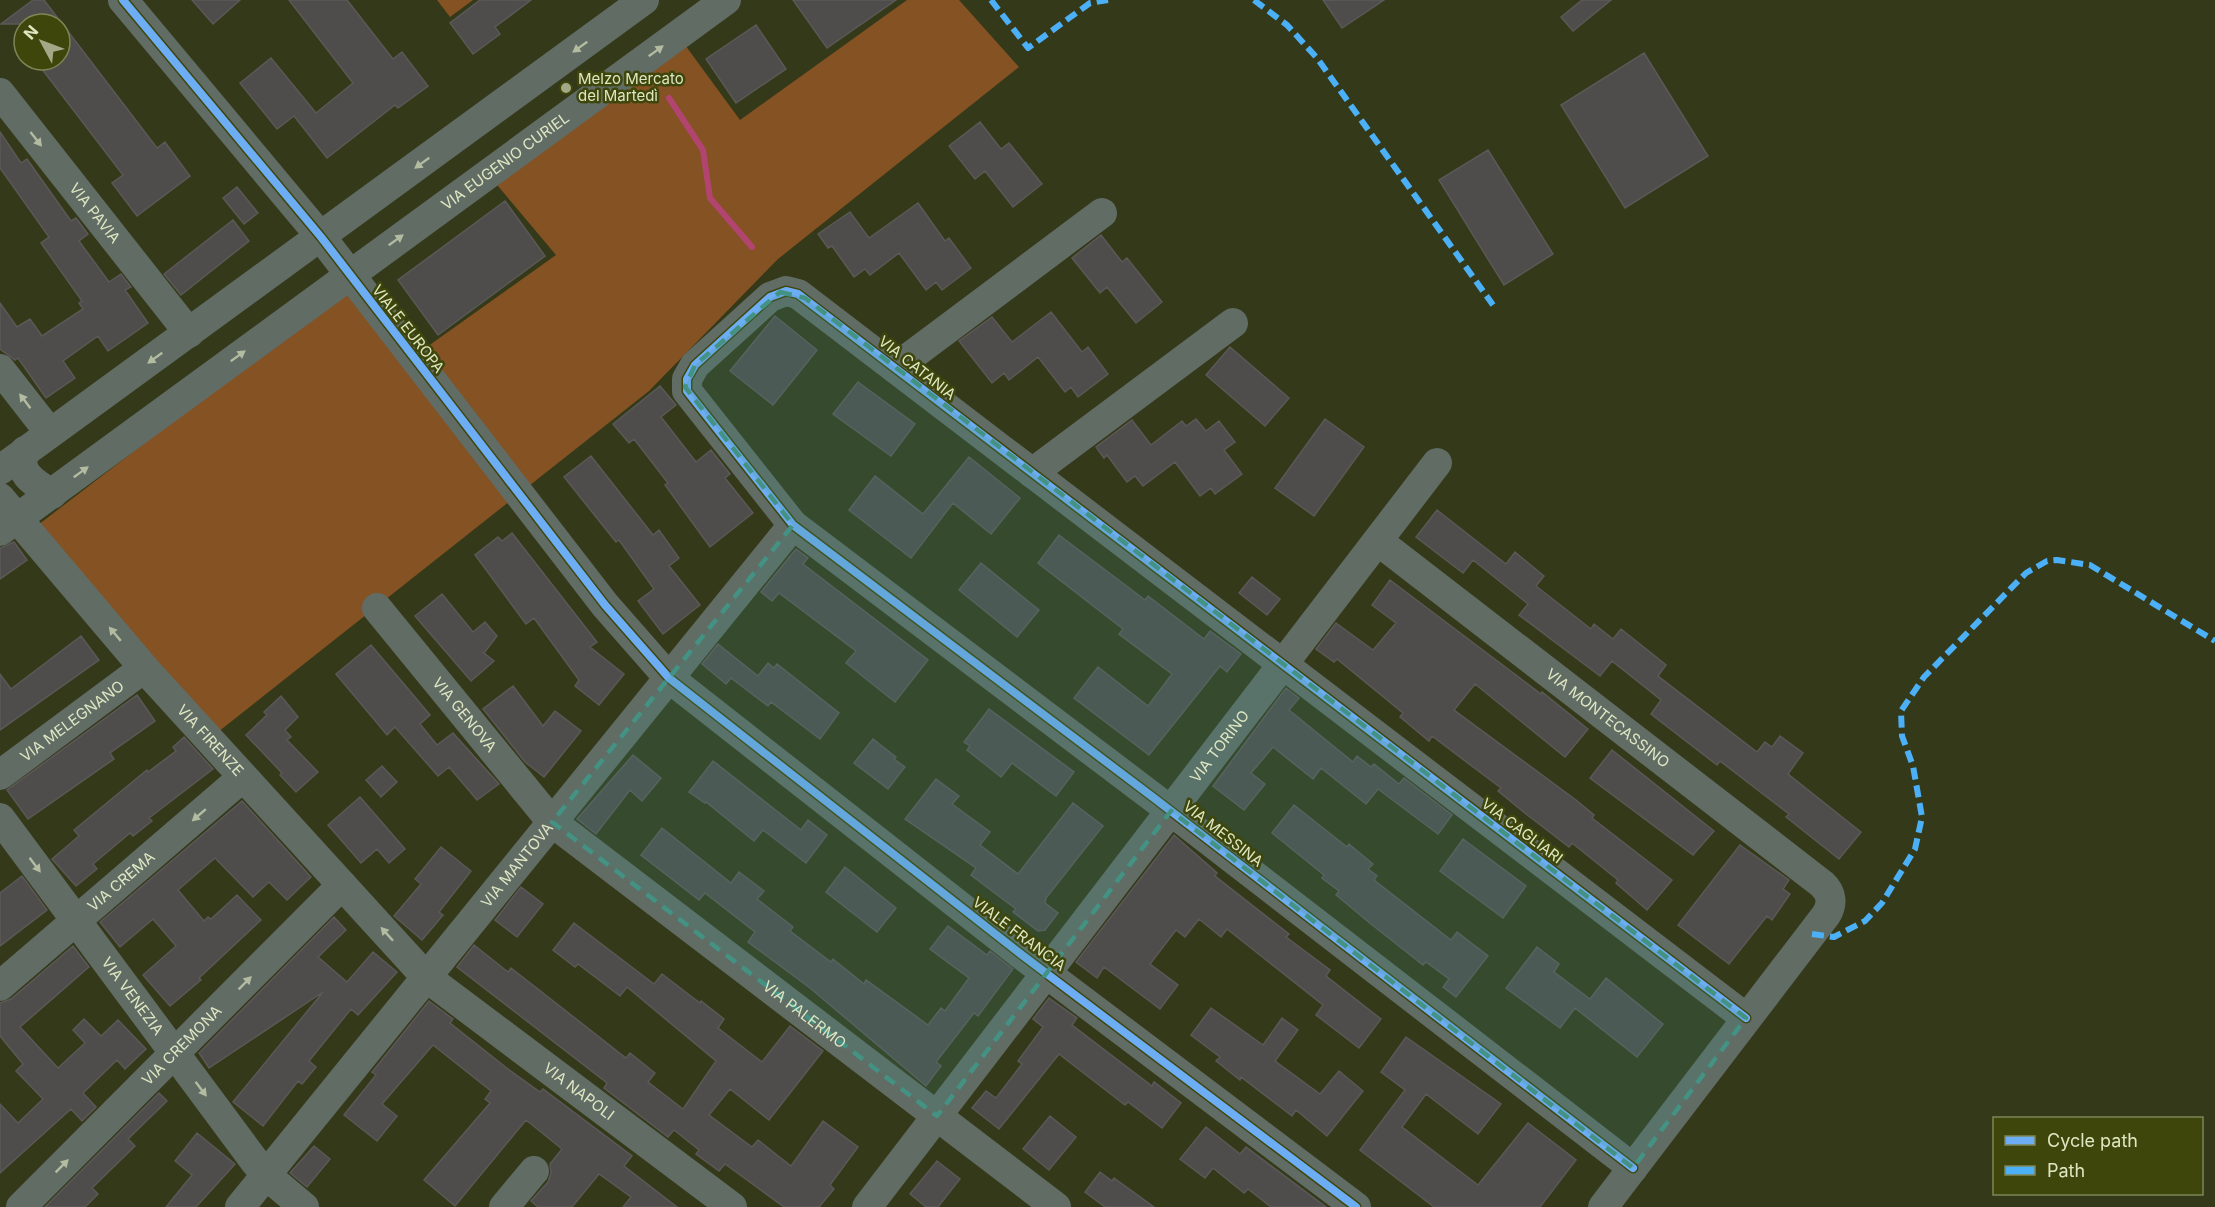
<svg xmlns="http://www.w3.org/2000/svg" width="2215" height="1207" font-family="Inter,sans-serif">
  <rect width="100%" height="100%" fill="#343919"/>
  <path fill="#855223" d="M437 0H473L450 17Z
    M907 0H959L1019 67 778 259 649 391 218 732 38 525 344 290 403 364 556 255 487 173 677 34 740 120Z"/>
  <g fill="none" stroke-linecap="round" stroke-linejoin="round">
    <path stroke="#b24470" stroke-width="6" d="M669 98 703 150 710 198 752 247"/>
  </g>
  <path fill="#4f4d4b" stroke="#5b5957" stroke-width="1.5" d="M33 0H44L157 148 165 142 190 176 137 216 112 183 123 175 35 60H60V24H1Z
    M192 0H240L213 24Z
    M289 0H347L393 59 402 52 428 86 398 108 395 105 327 158 294 116 277 129 240 83 271 58 316 113 353 83Z
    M480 0H531L495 27 500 34 473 54 450 23Z
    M793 0H896L827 48Z
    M1323 0H1384L1342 28Z
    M1582 0H1611L1573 31 1561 17Z
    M756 25 786 69 736 103 706 59Z
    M1644 53 1708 156 1625 208 1561 105Z
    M980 122 1001 149 1009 143 1042 184 1013 207 985 171 975 179 949 146Z
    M0 132 21 163 27 159 71 221 76 218 88 234 79 241 109 282 121 274 131 287 125 290 148 323 108 351 98 336 63 361 75 378 46 398 18 358 15 360 0 349V303L17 327 30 319 42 336 83 309 79 303 82 301 41 243 49 237 0 168Z
    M1488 150 1553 254 1504 285 1439 180Z
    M237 187 258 213 244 224 223 198Z
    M505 201 545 256 438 335 398 280Z
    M918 203 945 241 949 238 971 268 942 290 936 282 926 290 899 253 870 275 865 269 854 277 832 246 828 248 818 234 850 212 869 238Z
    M233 220 249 241 181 295 164 274Z
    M1101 235 1122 262 1127 258 1162 302 1136 323 1107 287 1100 293 1072 258Z
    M1051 312 1082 352 1088 347 1108 374 1078 397 1071 387 1065 392 1038 357 1009 380 1004 373 992 383 959 341 992 317 1012 342Z
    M775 316 817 350 773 405 730 371Z
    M1230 347 1289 398 1265 426 1206 375Z
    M858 382 915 424 891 456 833 414Z
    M660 386 676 405 661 417 696 462 711 450 730 474 725 478 753 513 710 547 665 485 668 483 634 439 629 443 613 424Z
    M1196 419 1206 431 1219 421 1235 442 1224 450 1242 474 1215 494 1211 488 1200 496 1175 462 1143 486 1135 476 1127 482 1107 455 1104 458 1096 447 1132 420 1151 445 1182 421 1186 426Z
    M1325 419 1364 447 1314 516 1275 488Z
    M591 456 653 535 659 530 679 558 669 566 700 605 663 634 638 601 654 589 619 540 616 542 564 477Z
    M969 457 1020 498 991 534 953 503 911 558 849 510 875 476 923 514Z
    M1437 510 1506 564 1515 552 1544 576 1536 586 1591 629 1594 624 1613 639 1621 629 1666 665 1658 676 1757 752 1765 742 1772 747 1780 736 1803 753 1788 774 1861 832 1839 859 1786 817 1789 814 1720 761 1717 765 1651 714 1661 700 1612 661 1600 676 1519 615 1528 604 1473 560 1463 573 1416 537Z
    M512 533 597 642 590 647 624 674 599 705 575 686 579 680 534 618 526 624 475 555 498 537 502 541Z
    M1059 535 1145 600 1148 596 1204 639 1210 631 1241 654 1227 672 1220 666 1149 755 1074 698 1098 667 1148 706 1172 674 1119 634 1123 629 1038 563Z
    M14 542 27 560 0 579V548Z
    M796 549 808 558 803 564 928 660 895 702 846 663 856 651 779 593 772 601 761 592Z
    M981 563 1039 610 1017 637 959 590Z
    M1252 577 1280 599 1267 615 1239 593Z
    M1390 580 1541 694 1542 692 1588 729 1565 757 1475 684 1454 710 1576 800 1594 815 1592 818 1672 880 1647 910 1616 883 1618 880 1572 843 1569 847 1526 814 1498 791 1501 788 1432 736 1429 741 1400 717 1403 713 1337 659 1334 662 1316 649 1336 623 1373 650 1396 623 1372 605Z
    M442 594 473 632 485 622 497 636 484 653 494 661 471 681 415 616Z
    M81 636 99 660 0 730V674L11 689Z
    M718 644 758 676 768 663 774 668 777 664 839 713 820 739 771 702 768 706 731 678 726 684 702 664Z
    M371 645 430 715 420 724 437 745 453 733 499 784 477 800 449 767 438 776 395 727 387 735 336 674Z
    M513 686 543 726 555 711 581 731 544 777 525 762 483 709Z
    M1286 688 1299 698 1289 710 1353 762 1357 756 1371 767 1374 764 1399 784 1404 778 1452 815 1438 834 1378 789 1366 804 1321 768 1313 779 1273 747 1251 773 1265 784 1244 810 1213 786Z
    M137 695 155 721 110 753 114 759 28 819 7 790Z
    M281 696 298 717 285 730 291 737 287 740 318 772 296 792 280 775 282 773 246 735 267 715 264 712Z
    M989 709 1074 772 1056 796 1012 763 1001 777 967 750 970 746 964 742Z
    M184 737 213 769 149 818 152 821 133 836 130 833 93 864 97 869 76 886 52 859 79 836 74 830 147 770 148 772 176 751 173 747Z
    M873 739 896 757 894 759 905 767 888 789 854 763Z
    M1612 750 1714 831 1693 855 1590 778Z
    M633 755 661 778 642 801 630 790 596 834 577 819Z
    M713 761 801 830 808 820 827 835 806 863 763 830 754 841 706 802 705 803 689 792Z
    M382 766 397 782 381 797 366 780Z
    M936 779 959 796 952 804 990 832 980 845 1018 874 1073 803 1103 826 1046 898 1045 903 1058 913 1045 930 1038 931 1013 912 1016 909 971 875 976 868 905 819Z
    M360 797 405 849 389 863 377 849 361 863 328 825Z
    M242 801 311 877 287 900 269 882 253 897 215 858 178 890 204 921 208 917 211 919 237 895 261 920 199 978 201 980 170 1006 143 975 176 946 153 919 120 947 100 922Z
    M1294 805 1347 847 1349 844 1373 864 1368 869 1377 876 1374 880 1451 940 1457 932 1488 956 1456 997 1443 987 1449 979 1426 962 1423 965 1371 924 1336 895 1339 891 1322 878 1324 875 1272 833Z
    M662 828 731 883 739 872 764 891 757 899 793 927 790 931 831 962 833 959 864 984 866 980 928 1025 941 1008 945 1011 969 978 930 949 948 926 987 955 990 951 1013 969 978 1016 974 1013 936 1062 941 1066 926 1086 810 988 748 942 755 932 705 893 699 900 641 855Z
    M1174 835 1217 873 1215 876 1289 934 1286 937 1330 970 1326 976 1381 1019 1359 1048 1316 1015 1323 1005 1227 929 1221 937 1199 919 1185 937 1176 930 1150 964 1178 985 1160 1009 1104 967 1097 978 1076 962Z
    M1463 839 1526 886 1503 918 1440 871Z
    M1740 845 1789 880 1783 889 1790 894 1772 920 1767 916 1729 964 1678 925Z
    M441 847 471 871 439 912 443 915 422 940 394 916 421 884 415 879Z
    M845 867 896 908 877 932 826 892Z
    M22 876 47 910 0 946V893Z
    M521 887 543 904 517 937 495 920Z
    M334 917 346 930 318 957 347 982 373 952 397 972 358 1015 351 1009 309 1061 316 1067 302 1084 298 1081 263 1126 233 1102 323 992 209 1068 199 1053Z
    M574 923 654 984 662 974 700 1003 701 1001 724 1019 718 1028 762 1062 790 1026 823 1051 769 1120 730 1089 709 1115 752 1147 758 1140 791 1166 823 1121 858 1147 830 1185 834 1189 819 1207H784L725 1164 719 1171 696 1154 699 1150 674 1130 668 1137 604 1088 607 1083 457 967 474 945 508 972 511 968 626 1058 630 1053 655 1073 648 1082 683 1109 716 1061 627 987 620 996 578 964 575 967 553 950Z
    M73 946 89 967 20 1027 58 1068 85 1043 73 1030 84 1019 101 1036 118 1020 146 1049 125 1069 117 1060 83 1093 96 1107 82 1121 71 1109 0 1173V1104L18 1123 43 1099 16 1071 23 1064 0 1036V1003L11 999Z
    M1537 947 1559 964 1554 972 1590 999 1606 978 1663 1024 1637 1057 1575 1008 1560 1028 1506 988Z
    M1049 998 1077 1018 1072 1025 1152 1086 1154 1082 1181 1103 1162 1128 1128 1102 1125 1105 1059 1054 999 1129 972 1108 986 1091 996 1098 1022 1064 1018 1061 1043 1027 1033 1019Z
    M429 1001 453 1019 450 1023 508 1069 540 1092 543 1089 632 1156 624 1166 677 1207H623L631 1197 599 1174 572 1207H538L531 1201 548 1182 551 1173 550 1164 562 1149 526 1120 455 1206 424 1180 490 1103 485 1099 491 1091 433 1045 382 1104 397 1116 377 1141 344 1115 376 1075 372 1072Z
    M1211 1008 1263 1045 1282 1018 1298 1030 1275 1061 1320 1094 1339 1071 1363 1091 1327 1136 1296 1110 1292 1116 1241 1077 1240 1080 1216 1061 1220 1057 1191 1035Z
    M1406 1037 1501 1104 1478 1134 1426 1094 1402 1127 1478 1185 1528 1123 1576 1160 1540 1207H1434L1360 1150 1405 1090 1381 1072Z
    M159 1093 167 1101 128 1139 135 1146 92 1188 98 1194 85 1207H45Z
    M1050 1116 1076 1137 1049 1170 1023 1149Z
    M1206 1127 1240 1154 1246 1147 1326 1207H1271L1248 1189 1244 1193 1213 1168 1205 1178 1180 1159Z
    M197 1133 235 1164 196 1207H166L192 1175 175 1161Z
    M314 1146 330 1159 307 1187 290 1173Z
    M937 1161 960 1179 938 1207H926L910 1194Z
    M1100 1172 1112 1181 1114 1178 1154 1207H1105L1085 1192Z"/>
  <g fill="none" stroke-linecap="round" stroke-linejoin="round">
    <g stroke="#616c65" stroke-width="30">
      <path d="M123 0 321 237 605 605 669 678 1022 955 1356 1207"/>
      <path id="s1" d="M0 93 189 333"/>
      <path d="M895 368 1102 213"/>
      <path d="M0 369 50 433"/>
      <path d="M25 451C15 473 36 484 52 494"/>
      <path d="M0 470 644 0"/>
      <path d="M1032 473 1233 323"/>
      <path id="s2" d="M0 498 144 668 426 977 732 1207"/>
      <path id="s3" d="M0 531 726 0"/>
      <path id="s4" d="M1378 541 1822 884C1832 893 1833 904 1826 915L1603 1207"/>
      <path id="s5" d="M377 608 552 822 1056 1207"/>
      <path id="s6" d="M0 775 144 668"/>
      <path id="s7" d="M0 818 256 1163 266 1175 304 1207"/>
      <path id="s8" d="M0 986 243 777"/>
      <path d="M1633 1168 1154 798 793 525 687 391V379L695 365 770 297 786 291 798 294 1746 1018"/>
      <path id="s9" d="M21 1207 342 885"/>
      <path id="s10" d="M240 1207 793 525"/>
      <path d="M504 1207 534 1171"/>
      <path id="s11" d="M867 1207 1437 463"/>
    </g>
    <path stroke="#4cb0f7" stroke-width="6" stroke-dasharray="12 6" stroke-linecap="butt" d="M991 0 1028 48 1090 3 1108 0
      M1254 0 1287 25 1317 58 1493 305
      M1812 934 1834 937 1865 921 1882 903 1915 849 1922 817 1913 766 1902 736 1901 711 1924 677 2026 573 2047 561 2057 560 2090 565 2215 641"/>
    <g stroke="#3e460c" stroke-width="11">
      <path id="cycleway" d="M123 0 321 237 605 605 669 678 1022 955 1356 1207
        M1633 1168 1154 798 793 525 687 391V379L695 365 770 297 786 291 798 294 1746 1018"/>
    </g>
    <use href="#cycleway" stroke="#6dadf4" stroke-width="8"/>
  </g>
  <defs><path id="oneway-solid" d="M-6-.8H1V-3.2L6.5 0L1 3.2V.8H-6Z" transform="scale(1.5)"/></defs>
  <g fill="#b3bba1">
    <use href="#oneway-solid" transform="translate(580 47) rotate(144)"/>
    <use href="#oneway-solid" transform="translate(656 51) rotate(-36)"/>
    <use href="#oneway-solid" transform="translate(36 139) rotate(52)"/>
    <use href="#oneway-solid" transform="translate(422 163) rotate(144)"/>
    <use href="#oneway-solid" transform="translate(396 240) rotate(-36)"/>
    <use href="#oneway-solid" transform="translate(238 356) rotate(-36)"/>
    <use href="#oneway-solid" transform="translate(155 358) rotate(144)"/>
    <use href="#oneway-solid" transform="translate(25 401) rotate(-127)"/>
    <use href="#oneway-solid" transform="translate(81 472) rotate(-36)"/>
    <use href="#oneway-solid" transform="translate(115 634) rotate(-130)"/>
    <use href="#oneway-solid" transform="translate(199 815) rotate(139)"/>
    <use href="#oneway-solid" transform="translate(35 865) rotate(53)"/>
    <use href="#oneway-solid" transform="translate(387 934) rotate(-132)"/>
    <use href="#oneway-solid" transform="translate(245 983) rotate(-45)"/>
    <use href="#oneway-solid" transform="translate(201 1089) rotate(53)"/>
    <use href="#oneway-solid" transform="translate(62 1166) rotate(-45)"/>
  </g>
  <path fill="#439283" fill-opacity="0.2" stroke="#439283" stroke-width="4.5" stroke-dasharray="12 8" stroke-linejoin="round" d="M780 292 805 298 1746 1018 1633 1168 1171 811 937 1116 552 822 793 525 685 387 695 365Z"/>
  <circle fill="#a3a987" stroke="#3e460c" stroke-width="2" cx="566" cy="88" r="6"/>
  <g text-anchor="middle" stroke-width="5" stroke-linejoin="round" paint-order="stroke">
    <g font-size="15" fill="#dfe6c2" stroke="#3e460c" text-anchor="start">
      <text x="578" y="84">Melzo Mercato<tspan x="578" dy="17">del Martedì</tspan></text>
    </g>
    <g font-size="15" fill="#dfe6c2" stroke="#3e460c">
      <text dy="5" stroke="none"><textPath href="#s3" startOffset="626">VIA EUGENIO CURIEL</textPath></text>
      <text dy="5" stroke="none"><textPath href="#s1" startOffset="153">VIA PAVIA</textPath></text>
      <text transform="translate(408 329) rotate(52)" y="5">VIALE EUROPA</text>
      <text transform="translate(917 368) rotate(38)" y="5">VIA CATANIA</text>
      <text dy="5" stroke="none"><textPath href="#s5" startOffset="138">VIA GENOVA</textPath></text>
      <text dy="5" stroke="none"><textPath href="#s4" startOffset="290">VIA MONTECASSINO</textPath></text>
      <text dy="5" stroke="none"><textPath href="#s6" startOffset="90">VIA MELEGNANO</textPath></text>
      <text dy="5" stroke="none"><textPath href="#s2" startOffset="321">VIA FIRENZE</textPath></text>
      <text dy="5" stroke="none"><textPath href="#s11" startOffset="580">VIA TORINO</textPath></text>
      <text transform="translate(1522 831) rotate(37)" y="5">VIA CAGLIARI</text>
      <text transform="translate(1223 834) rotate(38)" y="5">VIA MESSINA</text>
      <text dy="5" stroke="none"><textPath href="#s10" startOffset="440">VIA MANTOVA</textPath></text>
      <text dy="5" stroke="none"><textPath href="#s8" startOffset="160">VIA CREMA</textPath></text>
      <text transform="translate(1019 934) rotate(37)" y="5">VIALE FRANCIA</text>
      <text dy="5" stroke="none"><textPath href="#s7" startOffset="222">VIA VENEZIA</textPath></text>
      <text dy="5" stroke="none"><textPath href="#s5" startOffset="594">VIA PALERMO</textPath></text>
      <text dy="5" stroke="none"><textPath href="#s9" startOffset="228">VIA CREMONA</textPath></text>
      <text dy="5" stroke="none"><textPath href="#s2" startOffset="832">VIA NAPOLI</textPath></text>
    </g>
  </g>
  <rect x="1993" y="1117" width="210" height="78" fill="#3e460c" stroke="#7e8655" stroke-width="1.5"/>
  <rect x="2005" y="1136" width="30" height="9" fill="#6dadf4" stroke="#7e8655" stroke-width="1.5"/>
  <text x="2047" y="1147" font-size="18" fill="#dfe6c2">Cycle path</text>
  <rect x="2005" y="1166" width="30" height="9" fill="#4cb0f7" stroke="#7e8655" stroke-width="1.5"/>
  <text x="2047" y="1177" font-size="18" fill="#dfe6c2">Path</text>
  <g transform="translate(42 42) rotate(311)"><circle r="28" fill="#3e460c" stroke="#7e8655" stroke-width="1.5"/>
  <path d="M0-4.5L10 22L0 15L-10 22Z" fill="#a3a987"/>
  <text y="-9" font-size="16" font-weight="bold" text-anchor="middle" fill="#dfe6c2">N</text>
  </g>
</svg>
